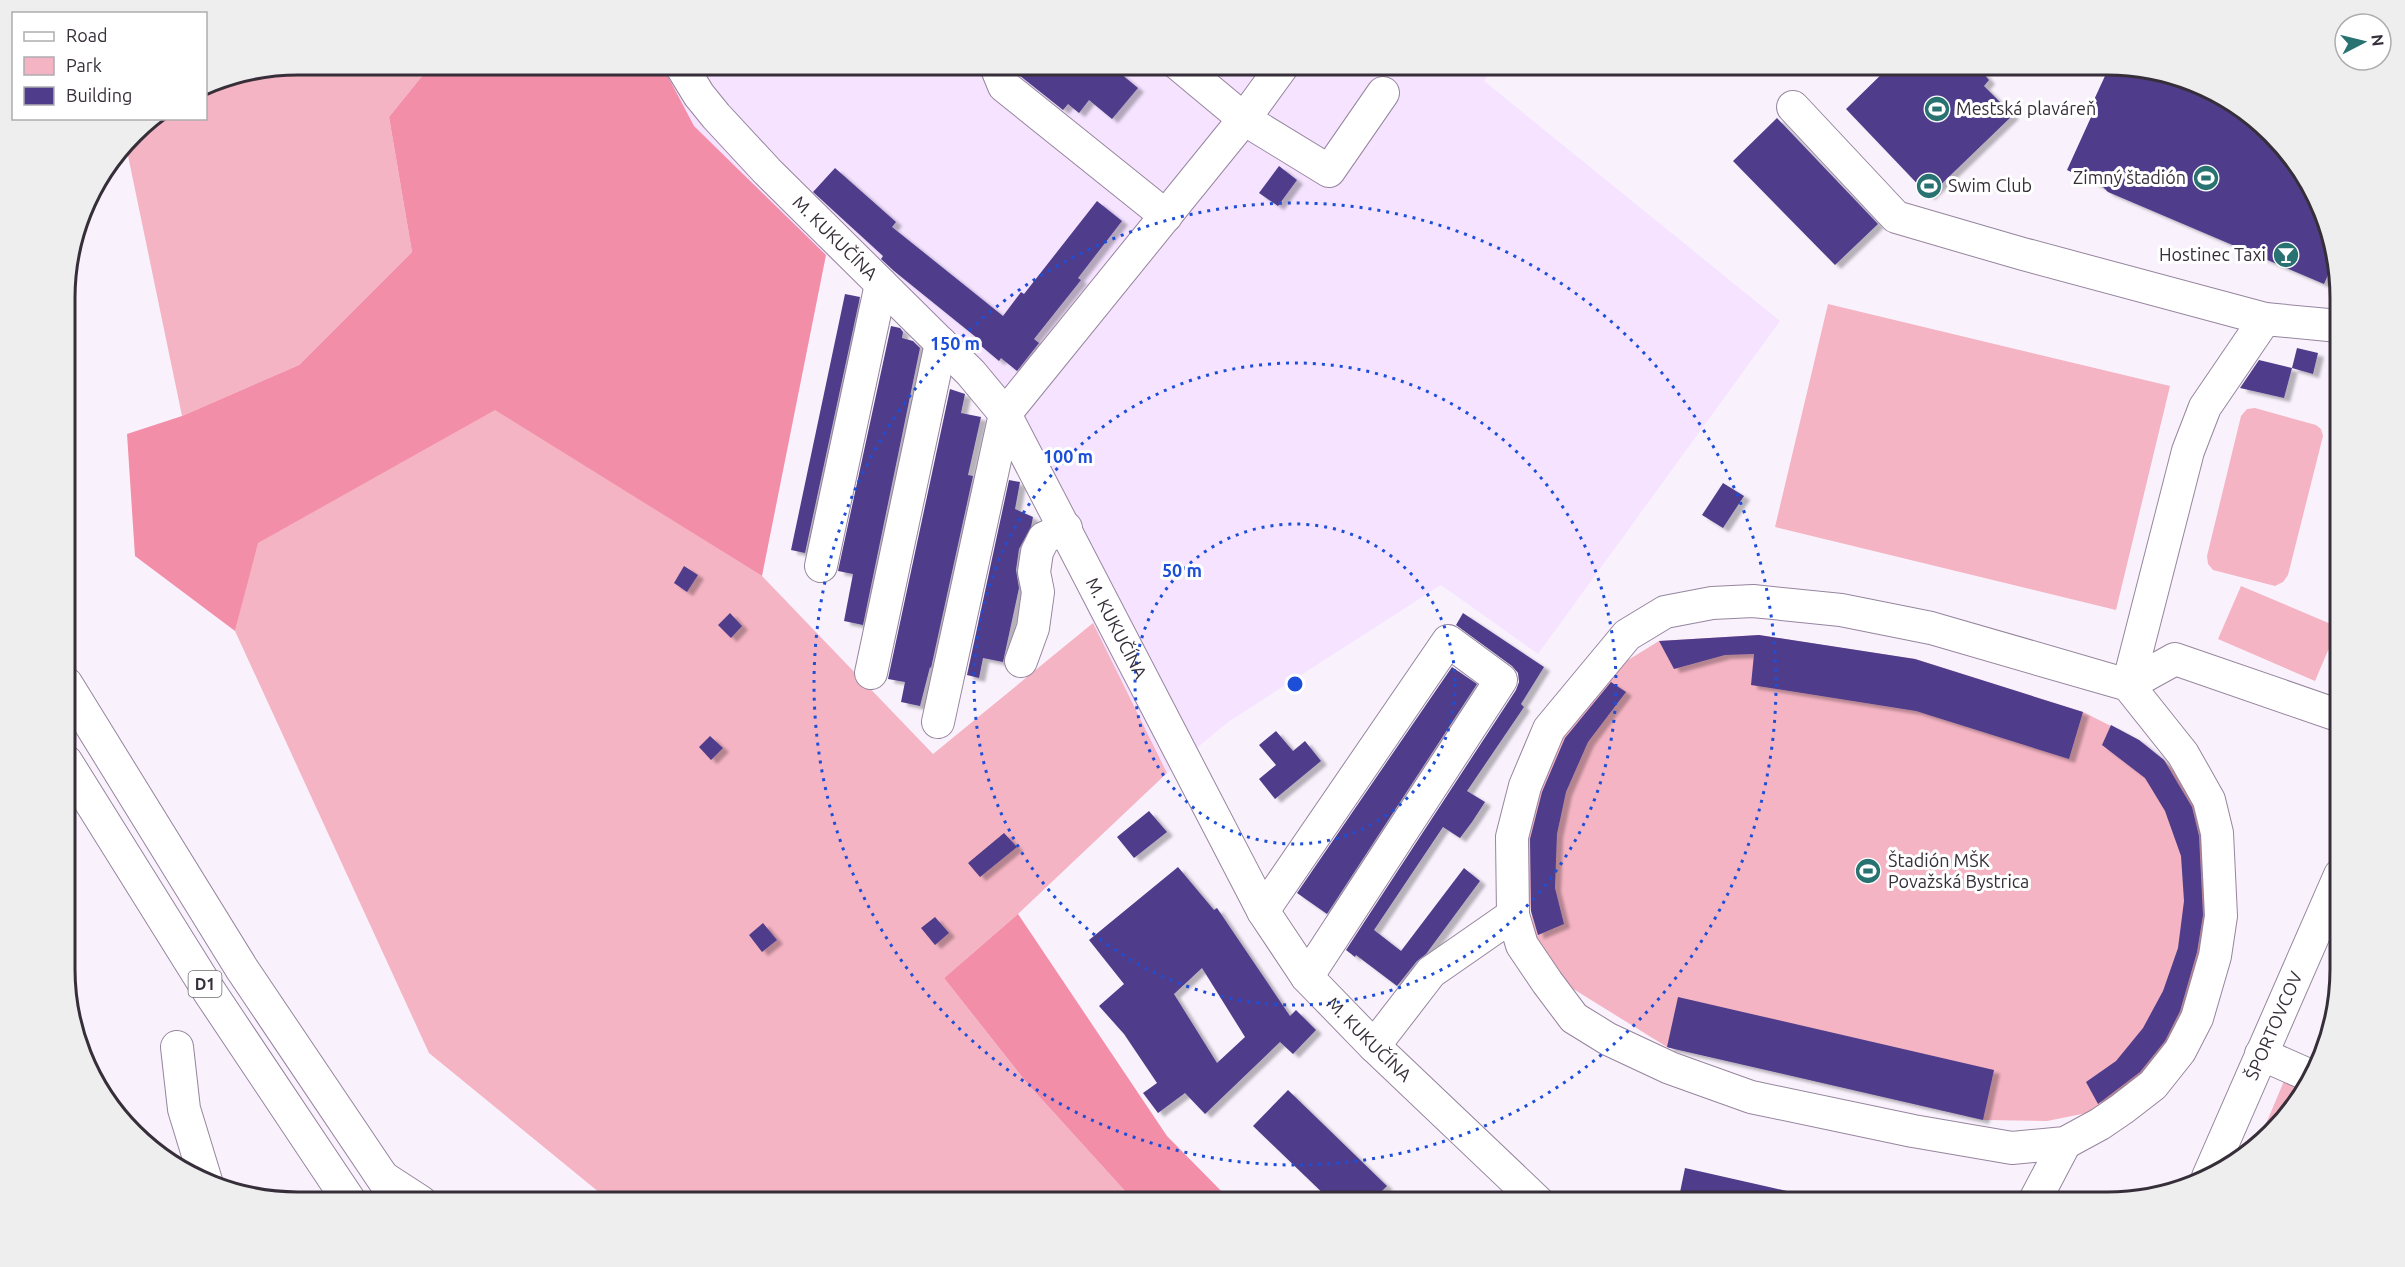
<svg xmlns="http://www.w3.org/2000/svg" width="2405" height="1267" font-family="Ubuntu,sans-serif">
  <defs>
    <filter id="shadow"><feDropShadow dx="6" dy="4" stdDeviation="1.5" flood-color="#0004"/></filter>
  </defs>
  <rect width="100%" height="100%" fill="#f9f2fd"/>
  <path fill="#f5e3ff" d="M662 65H1495L1484 81 1780 321 1538 654 1441 585 1228 722 1167 773 1093 623 994 413 926 340 826 255 694 126Z"/>
  <path fill="#f5b4c3" d="M298 65H431L389 117 412 252 299 365 182 416 126 146 144 123 151 119 206 118V84L209 82Z
    M1828 304 2170 386 2116 610 1775 527Z
    M2255 408 2316 425 2321 429 2323 436 2288 575 2283 582 2275 586 2213 570 2208 564 2207 556 2241 416 2247 409Z
    M495 409 762 576 933 754 1093 623 1167 773 1018 914 944 978 1026 1082 1135 1202H611L429 1053 235 631 257 543Z
    M2241 586 2338 627 2315 681 2218 639Z
    M1759 635 1915 659 2083 712 2139 740 2164 760 2188 787 2207 834 2214 893 2202 977 2161 1061 2102 1110 2047 1121 1983 1120 1667 1047 1562 982 1535 936 1526 882 1525 860 1529 817 1547 756 1602 676 1659 641Z
    M2284 1081 2305 1090 2282 1123 2257 1145Z"/>
  <path fill="#f38ea9" d="M431 65H662L694 126 826 255 762 576 495 410 258 543 235 631 135 556 127 434 182 416 299 365 412 252 389 117Z
    M1018 914 1167 1136 1232 1202H1135L1026 1082 944 978Z"/>
  <path fill="#4f3d8b" fill-rule="evenodd" filter="url(#shadow)" d="M1015 64H1109L1138 88 1112 119 1089 100 1079 113 1068 104 1063 110 1019 75Z
    M1892 64H1975L1989 80 1984 86 2013 115 1929 196 1846 109Z
    M2110 65 2210 89 2261 123 2301 168 2335 259 2324 284 2108 192 2103 187 2067 170 2097 104 2093 102Z
    M1777 118 1878 224 1835 265 1733 161Z
    M1279 166 1297 180 1278 206 1259 193Z
    M835 168 896 222 892 227 1003 316 1021 292 1024 294 1097 201 1122 221 1078 278 1081 280 1034 339 1039 343 1017 371 1001 358 999 361 980 345 982 342 894 271 881 259 883 256 813 192Z
    M845 294 860 297 805 553 791 550Z
    M891 326 900 328 903 332 902 338 913 341 920 348 863 625 844 621 853 574 838 571Z
    M2297 348 2318 353 2313 374 2292 368Z
    M2259 360 2292 368 2284 398 2240 388Z
    M950 389 965 394 961 413 981 417 968 475 973 476 931 668 930 667 920 706 901 702 905 682 888 679Z
    M1009 480 1020 482 1015 509 1033 517 1031 527 1019 549 1016 570 1019 588 1003 662 983 658 979 678 967 675Z
    M1723 483 1744 496 1723 528 1702 515Z
    M684 566 698 575 687 592 674 583Z
    M730 613 742 626 731 638 718 625Z
    M1463 613 1544 667 1521 704 1524 707 1467 791 1485 802 1472 822 1460 838 1443 827 1374 930 1401 951 1464 868 1480 881 1426 954 1417 961 1397 986 1356 955 1355 957 1346 950 1516 690 1519 682 1518 673 1512 666 1456 625Z
    M1759 635 1915 659 2083 712 2069 759 1916 711 1751 685 1754 654 1725 655 1674 669 1659 641Z
    M1452 667 1477 684 1327 914 1297 893Z
    M1611 682 1626 692 1588 742 1566 792 1557 834 1555 888 1564 924 1538 935 1531 911 1530 839 1542 792 1565 738Z
    M2111 725 2139 740 2164 760 2192 807 2199 836 2203 915 2197 952 2180 1011 2165 1041 2140 1072 2098 1104 2086 1082 2116 1061 2143 1028 2163 991 2178 948 2184 901 2181 856 2165 811 2145 778 2102 745Z
    M1276 731 1293 751 1305 741 1321 761 1275 799 1259 779 1276 765 1259 745Z
    M710 736 723 748 711 760 699 747Z
    M1149 811 1167 832 1134 858 1117 837Z
    M1004 833 1017 847 980 877 968 863Z
    M1178 867 1214 910 1217 908 1290 1016 1296 1010 1316 1030 1293 1054 1280 1042 1205 1114 1185 1093 1158 1113 1143 1093 1157 1083 1124 1034 1099 1006 1124 984 1089 940ZM1202 968 1245 1037 1217 1063 1174 994Z
    M935 917 949 933 935 945 921 928Z
    M763 923 777 940 762 952 749 935Z
    M1678 997 1994 1070 1983 1120 1670 1048 1667 1047Z
    M1288 1090 1387 1186 1371 1202H1332L1253 1126Z
    M1685 1168 1805 1195 1804 1202H1678Z"/>
  <g fill="none" stroke-linecap="round" stroke-linejoin="round">
    <g stroke="#96859e" stroke-width="34">
      <g id="minor">
        <path id="s1" d="M680 64 699 95 716 116 767 171 971 373 1005 414 1263 911 1307 977 1374 1046 1538 1202"/>
        <path d="M995 64 1004 86 1166 216"/>
        <path d="M1178 64 1244 119 1329 171 1383 93"/>
        <path d="M1793 107 1896 217 2023 254 2265 319 2339 326"/>
        <path d="M2265 319 2205 407 2188 451 2128 685 2175 659 2340 716"/>
        <path d="M821 566 881 284"/>
        <path d="M1753 601 1841 610 1931 628 2128 685 2183 754 2209 800 2217 833 2221 916 2215 956 2197 1018 2180 1051 2153 1085 2122 1109 2100 1124 2065 1143 2012 1148 1913 1131 1751 1097 1670 1068 1608 1039 1574 1018 1547 982 1522 945 1513 915 1512 837 1525 786 1549 729 1627 635 1665 612 1712 603Z"/>
        <path d="M1021 661 1033 628 1038 592 1034 572 1037 552 1044 538 1066 528"/>
        <path d="M871 673 941 343"/>
        <path d="M938 722 1005 414 1244 119 1284 64"/>
        <path d="M1263 911 1448 641 1501 680 1307 977"/>
        <path d="M1374 1046 1431 972 1513 915"/>
        <path d="M177 1047 184 1109 206 1181"/>
        <path d="M2261 1054 2313 1077"/>
        <path d="M381 1176 421 1202"/>
        <path id="s2" d="M2208 1177 2340 875"/>
        <path d="M2034 1202 2065 1143"/>
      </g>
    </g>
    <g stroke="#96859e" stroke-width="35">
      <path id="highway" d="M66 684 242 969 399 1202
        M66 762 209 991 350 1202"/>
    </g>
    <use href="#minor" stroke="#fff" stroke-width="32"/>
    <use href="#highway" stroke="#fff" stroke-width="33"/>
  </g>
  <g fill="none" stroke="#1d4ed8" stroke-width="3" stroke-dasharray="3 6">
    <circle cx="1295" cy="684" r="160"/>
    <circle cx="1295" cy="684" r="321"/>
    <circle cx="1295" cy="684" r="481"/>
  </g>
  <defs>
    <g id="stadium-disc" transform="scale(1.35)"><circle r="9.5" fill="#287271" stroke="#fff"/><path d="M0-5a6.5 5 0 1 0 0 10a6.5 5 0 1 0 0-10ZM-3.5-1.8h7v3.6h-7Z" fill="#fff"/></g>
    <g id="bar-disc" transform="scale(1.35)"><circle r="9.5" fill="#287271" stroke="#fff"/><path d="M-6-5H6L.8 .8V4.5H3.5V6h-7V4.5H-.8V.8Z" fill="#fff"/></g>
  </defs>
  <g fill-rule="evenodd">
    <use href="#stadium-disc" x="1937" y="109"/>
    <use href="#stadium-disc" x="2206" y="178"/>
    <use href="#stadium-disc" x="1929" y="186"/>
    <use href="#bar-disc" x="2286" y="255"/>
    <use href="#stadium-disc" x="1868" y="871"/>
  </g>
  <g text-anchor="middle" stroke-width="6" stroke-linejoin="round" paint-order="stroke">
    <rect fill="#fff" stroke="#726d74" stroke-width="1.5" x="188.5" y="971" width="33" height="26" rx="4.5"/>
    <g font-size="16" font-weight="bold" fill="#362f39">
      <text x="205" y="990">D1</text>
    </g>
    <g font-size="18" fill="#362f39" stroke="#fff" text-anchor="start">
      <text x="1956" y="115">Mestská plaváreň</text>
      <text x="2186" y="184" text-anchor="end">Zimný štadión</text>
      <text x="1948" y="192">Swim Club</text>
      <text x="2266" y="261" text-anchor="end">Hostinec Taxi</text>
      <text x="1888" y="867">Štadión MŠK<tspan x="1888" dy="21">Považská Bystrica</tspan></text>
    </g>
    <g font-size="18" fill="#362f39" stroke="#fff">
      <text dy="6" stroke="none"><textPath href="#s1" startOffset="234">M. KUKUČÍNA</textPath></text>
      <text dy="6" stroke="none"><textPath href="#s1" startOffset="720">M. KUKUČÍNA</textPath></text>
      <text dy="6" stroke="none"><textPath href="#s2" startOffset="165">ŠPORTOVCOV</textPath></text>
      <text dy="6" stroke="none"><textPath href="#s1" startOffset="1206">M. KUKUČÍNA</textPath></text>
    </g>
  </g>
  <path d="M0 0H2405V1267H0ZM298 75H2107A223 223 0 0 1 2330 298V969A223 223 0 0 1 2107 1192H298A223 223 0 0 1 75 969V298A223 223 0 0 1 298 75Z" fill="#efeeef" fill-rule="evenodd"/>
  <path fill="none" stroke="#362f39" stroke-width="3" d="M298 75H2107A223 223 0 0 1 2330 298V969A223 223 0 0 1 2107 1192H298A223 223 0 0 1 75 969V298A223 223 0 0 1 298 75Z"/>
  <circle cx="1295" cy="684" r="9" fill="#1d4ed8" stroke="#fff" stroke-width="3"/>
  <g font-size="18" text-anchor="middle" font-weight="bold" fill="#1d4ed8" stroke="#fff" stroke-width="6" stroke-linejoin="round" paint-order="stroke">
    <text x="955" y="350">150 m</text>
    <text x="1068" y="463">100 m</text>
    <text x="1182" y="577">50 m</text>
  </g>
  <rect x="12" y="12" width="195" height="108" fill="#ffffff" stroke="#afacb0" stroke-width="1.5"/>
  <rect x="24" y="32" width="30" height="9" fill="#ffffff" stroke="#afacb0" stroke-width="1.5"/>
  <text x="66" y="42" font-size="18" fill="#362f39">Road</text>
  <rect x="24" y="57" width="30" height="18" fill="#f5b4c3" stroke="#afacb0" stroke-width="1.5"/>
  <text x="66" y="72" font-size="18" fill="#362f39">Park</text>
  <rect x="24" y="87" width="30" height="18" fill="#4f3d8b" stroke="#afacb0" stroke-width="1.5"/>
  <text x="66" y="102" font-size="18" fill="#362f39">Building</text>
  <g transform="translate(2363 42) rotate(83)"><circle r="28" fill="#ffffff" stroke="#afacb0" stroke-width="1.5"/>
  <path d="M0-4.5L10 22L0 15L-10 22Z" fill="#287271"/>
  <text y="-9" font-size="16" font-weight="bold" text-anchor="middle" fill="#362f39">N</text>
  </g>
</svg>
